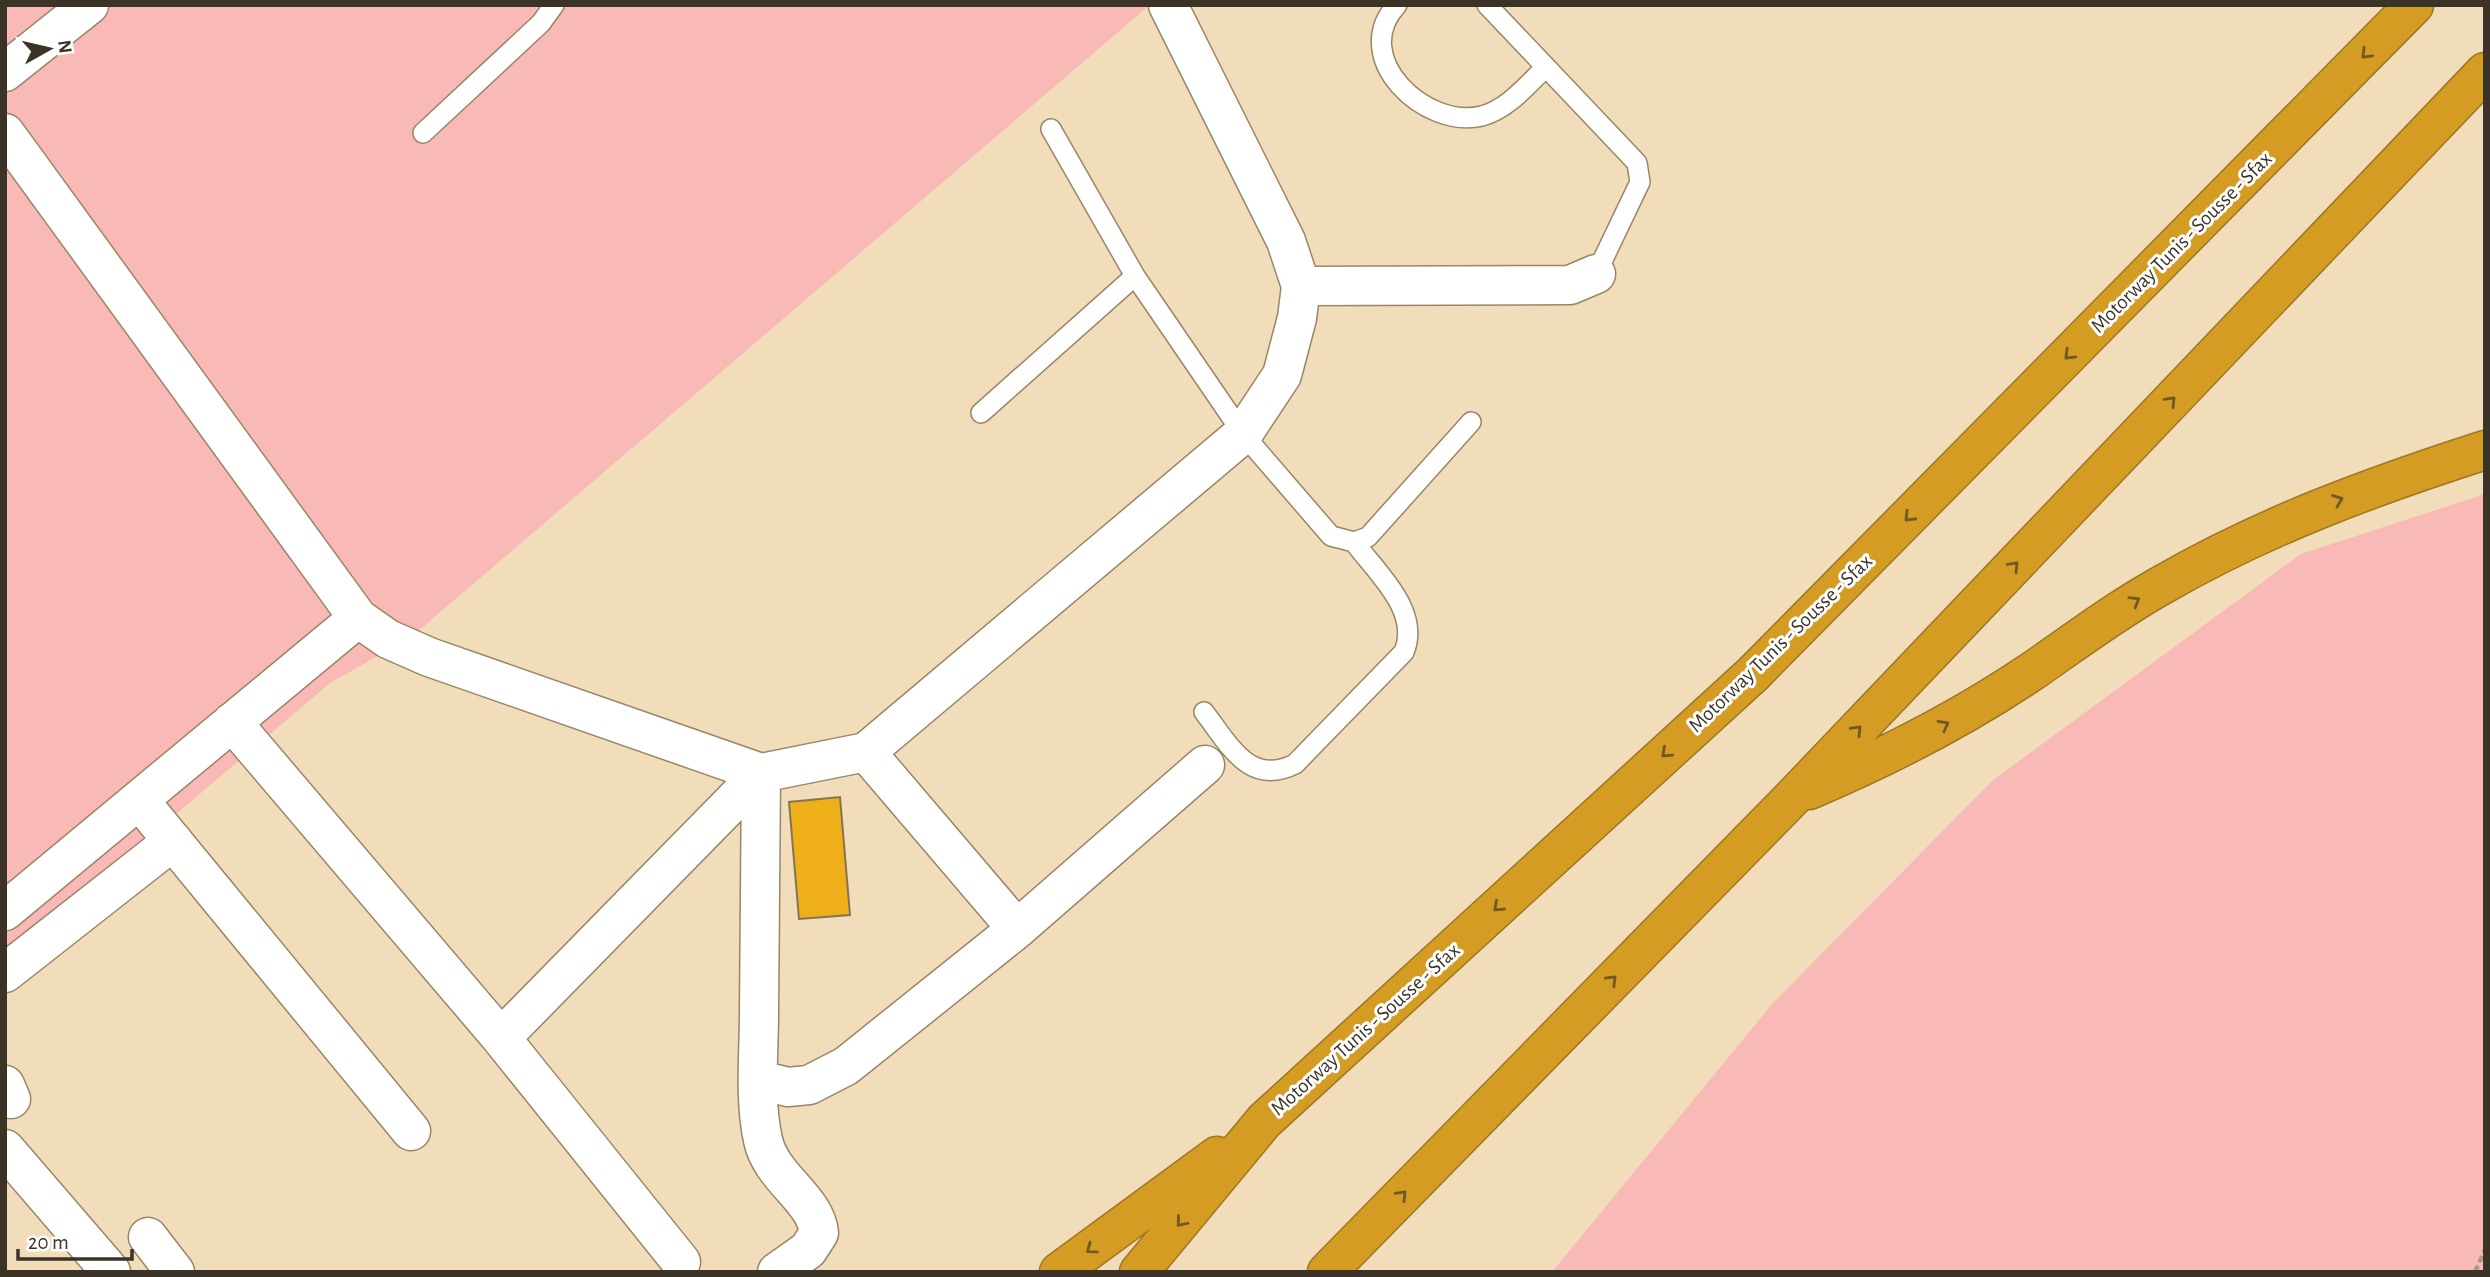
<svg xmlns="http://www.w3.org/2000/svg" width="2490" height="1277" font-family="'Alegreya Sans',sans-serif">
  <rect width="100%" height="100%" fill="#f2ddba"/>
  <path fill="#f8b9b7" d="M5 5H1150L410 638 330 683 5 960Z
    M2485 494V1272H1552L1773 1003 1993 780 2301 554Z"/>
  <path fill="#efaf19" stroke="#857352" stroke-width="2" d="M840 797 850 915 799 919 789 802Z"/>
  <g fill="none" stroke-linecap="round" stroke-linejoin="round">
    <g stroke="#998666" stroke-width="22">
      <path id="service" d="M1397 5C1348 57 1425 130 1482 116 1508 109 1527 85 1546 67L1487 5
        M1546 67 1637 163 1640 182 1596 274
        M1051 129 1135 276 1243 434 1331 536 1354 542 1368 537 1471 422
        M423 133 541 23 554 5
        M981 413 1135 276
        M1204 712C1229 744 1249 787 1295 764L1404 652C1421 611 1377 573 1354 542"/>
    </g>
    <g stroke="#998666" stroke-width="41">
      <path id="minor" d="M5 72 89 5
        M5 133 358 618 388 639 429 657 761 773 866 752 1243 434 1282 375 1297 318 1301 286 1286 241 1168 5
        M1301 286 1570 285 1596 274
        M232 722 501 1038 681 1262
        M866 752 1017 929
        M761 773C760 853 760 933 759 1013 759 1054 754 1099 763 1140 771 1178 816 1199 819 1233L808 1250 777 1272
        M139 800 411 1131
        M5 911 358 618
        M5 973 173 841
        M501 1038 761 773
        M759 1080 788 1087 809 1085 846 1066 1017 929 1205 765
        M5 1085 11 1099
        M5 1149 111 1272
        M148 1237 175 1272"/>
    </g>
    <g stroke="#9e7724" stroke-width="41">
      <path id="motorway" d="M1809 790C1887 757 1963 718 2034 670 2076 641 2117 610 2162 585 2264 526 2373 486 2485 450
        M1059 1272 1217 1156
        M1139 1272 1264 1121 1753 674 2414 5
        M1327 1272 1794 796 2485 72"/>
    </g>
    <path stroke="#ab9b80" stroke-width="4.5" stroke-dasharray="7 3.5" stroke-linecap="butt" d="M2475 1272 2485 1250"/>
    <use href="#service" stroke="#fff" stroke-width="19"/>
    <use href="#minor" stroke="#fff" stroke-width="38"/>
    <use href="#motorway" stroke="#d49c23" stroke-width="38"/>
  </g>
  <defs><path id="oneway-chevron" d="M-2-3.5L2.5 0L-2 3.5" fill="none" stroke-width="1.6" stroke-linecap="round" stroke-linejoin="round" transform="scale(1.75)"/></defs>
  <g stroke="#715824">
    <use href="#oneway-chevron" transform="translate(2366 54) rotate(135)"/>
    <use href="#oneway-chevron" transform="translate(2069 355) rotate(135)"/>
    <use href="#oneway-chevron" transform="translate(2171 401) rotate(-46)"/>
    <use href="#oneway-chevron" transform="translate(2338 500) rotate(-21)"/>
    <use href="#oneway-chevron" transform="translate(1909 517) rotate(135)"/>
    <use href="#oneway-chevron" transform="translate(2014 566) rotate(-46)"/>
    <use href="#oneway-chevron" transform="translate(2135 601) rotate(-31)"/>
    <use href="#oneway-chevron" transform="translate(1944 725) rotate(-29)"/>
    <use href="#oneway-chevron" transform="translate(1857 730) rotate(-46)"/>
    <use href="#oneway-chevron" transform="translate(1666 753) rotate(138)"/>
    <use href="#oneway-chevron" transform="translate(1498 907) rotate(138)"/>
    <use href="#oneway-chevron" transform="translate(1612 980) rotate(-45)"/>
    <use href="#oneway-chevron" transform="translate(1402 1195) rotate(-46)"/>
    <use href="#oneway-chevron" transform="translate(1181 1222) rotate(130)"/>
    <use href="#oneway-chevron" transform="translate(1091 1249) rotate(144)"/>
  </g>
  <g text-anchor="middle" stroke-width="6" stroke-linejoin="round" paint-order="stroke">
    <g font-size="21" fill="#3b3325" stroke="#fff">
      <text transform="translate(2181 242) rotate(-45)" y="7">Motorway Tunis - Sousse - Sfax</text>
      <text transform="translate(1780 643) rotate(-44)" y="7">Motorway Tunis - Sousse - Sfax</text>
      <text transform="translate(1365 1029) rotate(-42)" y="7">Motorway Tunis - Sousse - Sfax</text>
    </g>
  </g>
  <rect width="2490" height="1277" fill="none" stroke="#3b3325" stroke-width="14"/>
  <g transform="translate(49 49) rotate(82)" stroke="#ffffff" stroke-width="5" paint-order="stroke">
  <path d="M0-5L12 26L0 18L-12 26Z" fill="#3b3325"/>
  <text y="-10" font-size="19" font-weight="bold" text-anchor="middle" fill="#3b3325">N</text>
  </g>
  <path d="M18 1249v10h114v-10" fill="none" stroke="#3b3325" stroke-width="3.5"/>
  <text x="28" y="1249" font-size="21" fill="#3b3325" stroke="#ffffff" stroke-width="5" paint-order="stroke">20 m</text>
</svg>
